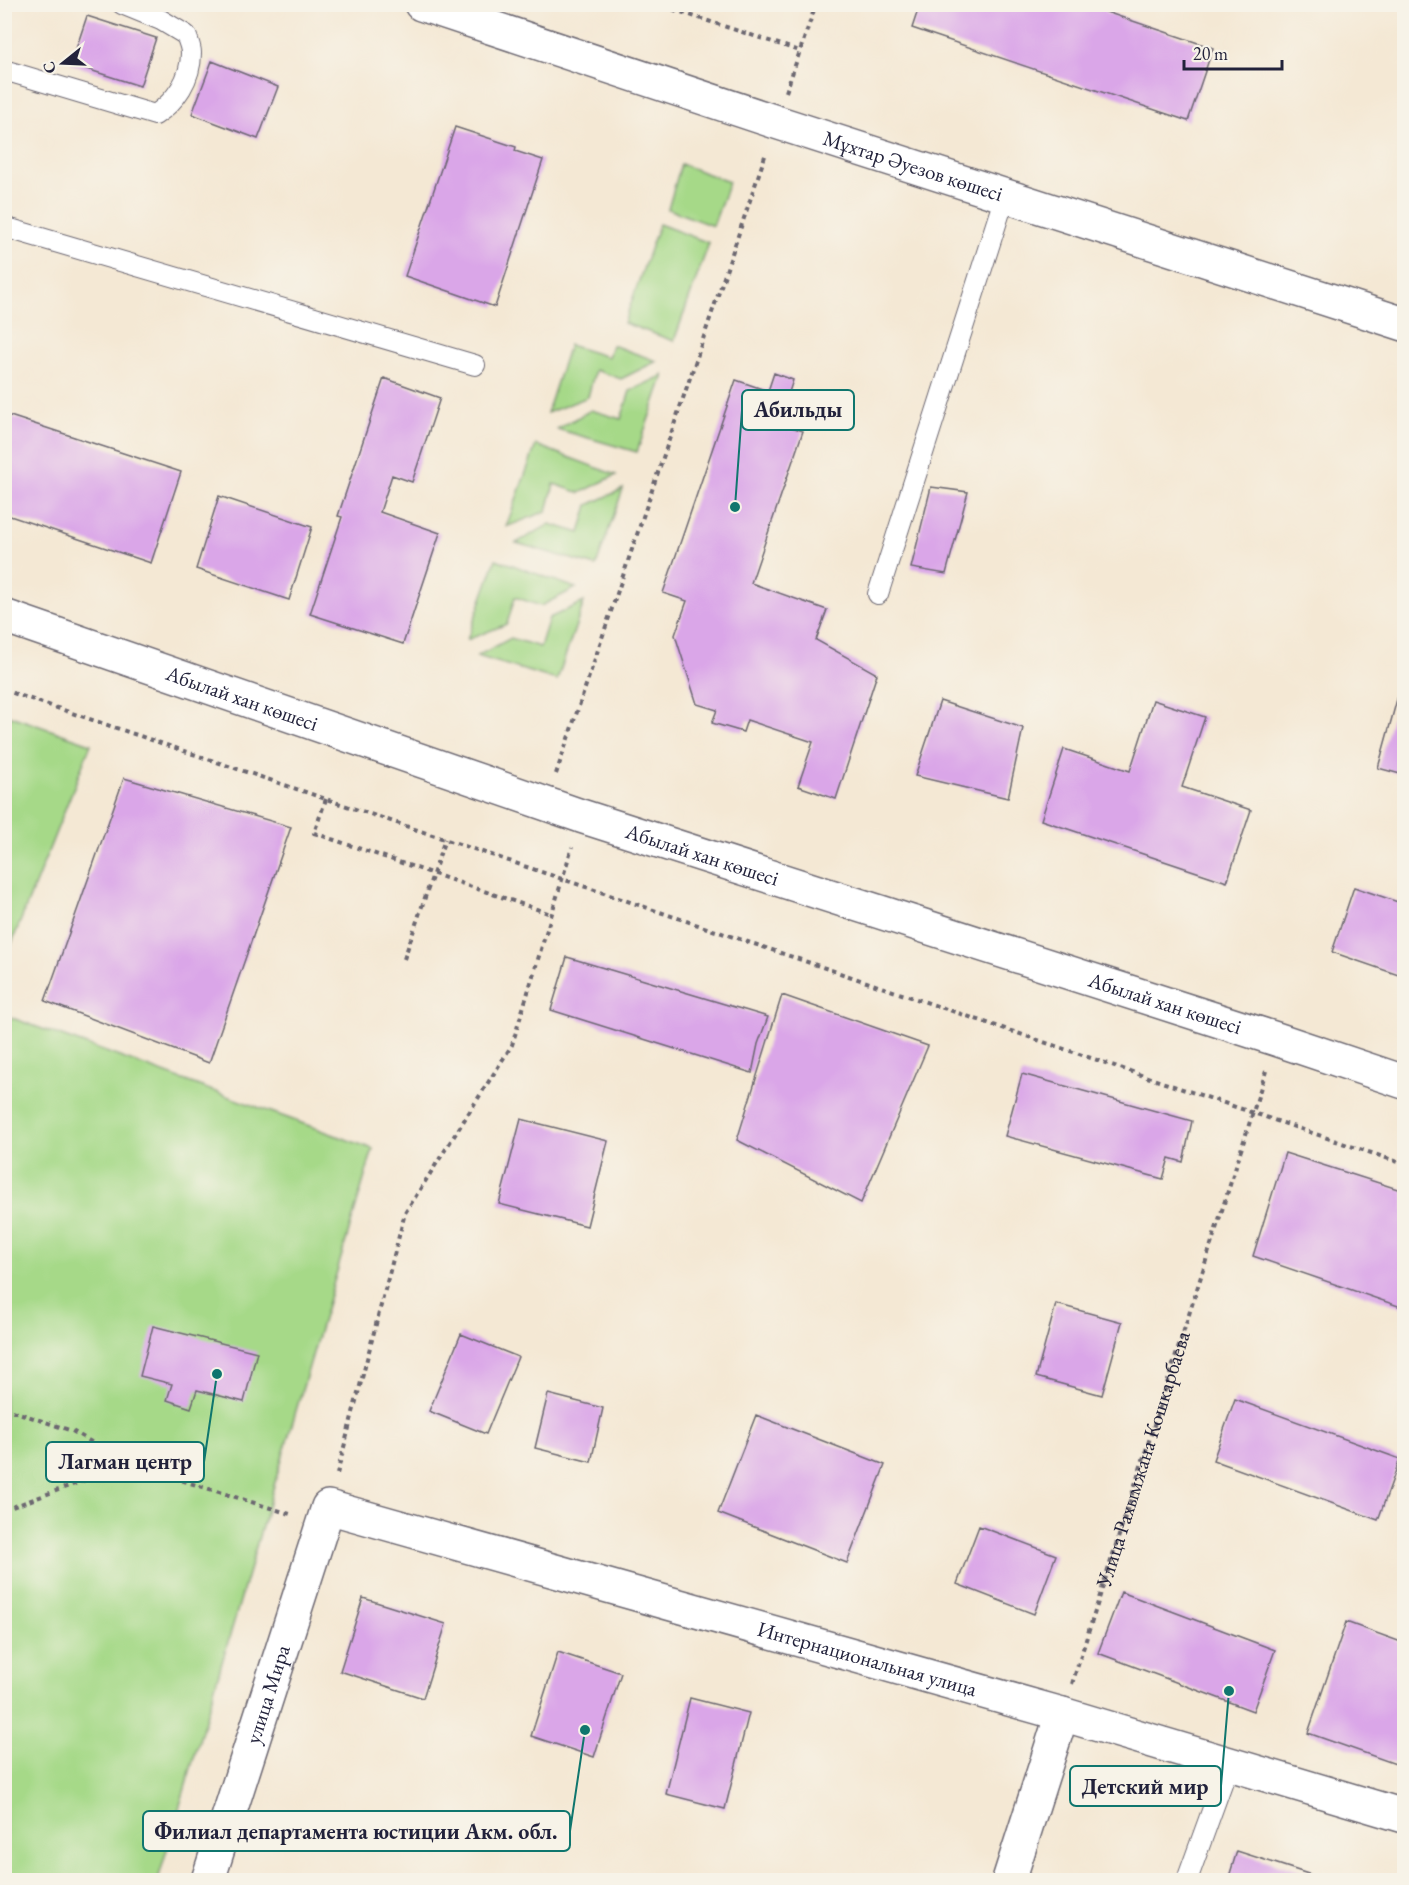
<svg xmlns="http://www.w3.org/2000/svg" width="1409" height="1885" font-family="'EB Garamond',serif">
  <rect width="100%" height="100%" fill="#f7f3e8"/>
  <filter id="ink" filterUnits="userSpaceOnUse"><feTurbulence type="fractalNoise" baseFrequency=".0167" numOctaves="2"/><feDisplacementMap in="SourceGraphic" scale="12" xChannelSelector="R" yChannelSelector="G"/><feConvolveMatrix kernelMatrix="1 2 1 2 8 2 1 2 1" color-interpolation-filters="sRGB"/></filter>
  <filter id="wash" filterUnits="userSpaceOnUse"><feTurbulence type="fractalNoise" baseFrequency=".008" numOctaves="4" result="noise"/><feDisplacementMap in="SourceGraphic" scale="24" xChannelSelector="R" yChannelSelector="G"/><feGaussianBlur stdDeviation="1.35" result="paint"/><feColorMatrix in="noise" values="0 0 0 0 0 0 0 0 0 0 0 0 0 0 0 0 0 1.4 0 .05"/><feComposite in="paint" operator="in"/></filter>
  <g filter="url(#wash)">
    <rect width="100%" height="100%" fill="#f4e8d4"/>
    <path fill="#a6d988" stroke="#647e62" stroke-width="1.5" d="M681 164 729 182 713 226 668 209Z
      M659 224 709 243 674 341 624 323Z
      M569 345 608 357 612 345 657 361 621 379 595 370 588 397 547 413Z
      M664 375 637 452 557 429 591 410 621 419 630 391Z
      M536 445 616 475 580 493 554 484 547 511 506 527Z
      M623 489 596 566 516 543 550 524 580 533 588 505Z
      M496 559 576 588 541 606 515 597 507 624 467 640Z
      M584 602 557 680 477 656 511 638 540 647 549 618Z
      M5 714 91 744 5 960 4 714Z
      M4 1015 373 1149 158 1880H5Z"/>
    <g id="blocks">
      <path fill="#daa6e8" d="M920 4H1108L1106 12 1213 48 1188 121 912 28Z
        M87 16 156 38 140 86 71 64Z
        M212 61 278 87 258 139 192 114Z
        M455 127 516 147 515 151 543 160 495 307 405 276Z
        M774 373 793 380 779 423 803 431 751 583 827 610 816 640 877 674 836 799 798 786 813 742 747 720 743 732 712 723 717 710 697 704 675 635 687 601 663 593 736 380 768 391Z
        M384 378 440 398 412 482 392 475 380 512 440 533 403 644 310 614 342 517 338 516Z
        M4 414 181 472 151 563 4 514Z
        M931 487 968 492 946 574 911 568Z
        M219 496 312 527 289 600 196 569Z
        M1404 674V775L1378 768Z
        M1153 700 1205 717 1182 787 1251 810 1227 882 1041 820 1064 749 1130 771Z
        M940 701 1023 728 1008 798 915 776Z
        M124 778 291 827 209 1063 45 1001Z
        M1354 887 1404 904V977L1332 952Z
        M567 957 768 1017 758 1044 752 1073 551 1010Z
        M782 995 928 1046 861 1203 737 1140Z
        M1022 1074 1192 1121 1183 1162 1169 1158 1163 1179 1005 1136Z
        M521 1119 608 1141 587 1226 499 1204Z
        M1285 1153 1404 1191V1308L1253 1256Z
        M1056 1304 1122 1322 1102 1395 1036 1377Z
        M153 1326 257 1352 244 1402 197 1390 191 1408 167 1400 172 1384 140 1376Z
        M461 1334 518 1357 486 1434 429 1411Z
        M548 1394 603 1408 591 1462 535 1448Z
        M1235 1399 1400 1459 1378 1520 1213 1460Z
        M756 1415 885 1465 847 1563 718 1513Z
        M979 1526 1056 1555 1034 1614 957 1584Z
        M1121 1592 1275 1650 1253 1711 1098 1653Z
        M363 1598 446 1624 423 1698 340 1671Z
        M1346 1622 1404 1643V1767L1308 1733Z
        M558 1652 621 1673 594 1757 531 1736Z
        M690 1698 749 1713 725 1809 666 1794Z
        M1237 1851 1327 1880H1228Z"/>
    </g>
  </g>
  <g filter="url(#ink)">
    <use href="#blocks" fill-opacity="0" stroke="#6c6771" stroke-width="1.5"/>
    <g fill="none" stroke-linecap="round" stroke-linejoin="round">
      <g stroke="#6c6771" stroke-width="22">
        <path id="service" d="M4 70 155 115C176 101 191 79 191 53 191 47 188 40 186 35L161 20 122 4
          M4 227 475 365
          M878 594 1005 196
          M1187 1880 1229 1764"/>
      </g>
      <g stroke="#6c6771" stroke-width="36">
        <g id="minor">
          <path id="s2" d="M208 1880 328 1507 1062 1714 1404 1816"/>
          <path d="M1009 1880 1062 1714"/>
        </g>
      </g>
      <g stroke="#6c6771" stroke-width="36">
        <g id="tertiary">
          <path id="s3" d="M4 616 581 816 1276 1039 1404 1082"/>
        </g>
      </g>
      <g stroke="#6c6771" stroke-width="36">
        <g id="secondary">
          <path id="s4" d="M421 4 776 122 1404 324"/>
        </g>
      </g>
      <g stroke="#6c6771" stroke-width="4" stroke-dasharray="4.5 4.5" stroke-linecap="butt">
        <path d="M656 4 800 51"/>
        <path d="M786 92 816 4"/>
        <path d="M4 690 1404 1164"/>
        <path d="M556 774 766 153"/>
        <path d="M326 799 314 833 551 914"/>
        <path d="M404 959 445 839"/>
        <path d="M4 1408 72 1431 128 1463"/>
        <path d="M337 1474 405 1213 512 1045 572 847"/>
        <path d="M4 1510 129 1464 290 1514"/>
        <path id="s1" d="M1072 1684 1266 1071"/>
      </g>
      <use href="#service" stroke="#fff" stroke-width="20"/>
      <use href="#minor" stroke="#fff" stroke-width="33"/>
      <use href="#tertiary" stroke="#fff" stroke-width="33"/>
      <use href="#secondary" stroke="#fff" stroke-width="33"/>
    </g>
  </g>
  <g text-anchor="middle" stroke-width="6" stroke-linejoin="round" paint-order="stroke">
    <g font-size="21" fill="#22223b" stroke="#f7f3e8">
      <text dy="7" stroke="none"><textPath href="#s4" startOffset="518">Мұхтар Әуезов көшесі</textPath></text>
      <text dy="7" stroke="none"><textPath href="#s3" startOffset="252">Абылай хан көшесі</textPath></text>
      <text dy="7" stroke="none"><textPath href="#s3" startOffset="738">Абылай хан көшесі</textPath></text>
      <text dy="7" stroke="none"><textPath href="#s3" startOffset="1224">Абылай хан көшесі</textPath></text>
      <text dy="7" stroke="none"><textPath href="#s1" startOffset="236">Улица Рахымжана Кошкарбаева</textPath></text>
      <text dy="7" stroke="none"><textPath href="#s2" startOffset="952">Интернациональная улица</textPath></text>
      <text dy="7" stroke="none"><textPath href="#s2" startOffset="195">улица Мира</textPath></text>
    </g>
  </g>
  <path fill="none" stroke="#0f766e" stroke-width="2" d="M735 507L742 410M217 1374L204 1462M1229 1691L1221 1786M585 1730L570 1831"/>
  <g fill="#0f766e" stroke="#f7f3e8" stroke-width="2">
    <circle cx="735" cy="507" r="6"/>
    <circle cx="217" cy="1374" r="6"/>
    <circle cx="1229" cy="1691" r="6"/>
    <circle cx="585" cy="1730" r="6"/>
  </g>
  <g fill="#f7f3e8" stroke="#0f766e" stroke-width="2">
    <rect x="742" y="390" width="112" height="40" rx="6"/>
    <rect x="46" y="1442" width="158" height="40" rx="6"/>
    <rect x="1070" y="1766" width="151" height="40" rx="6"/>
    <rect x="143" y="1811" width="427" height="40" rx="6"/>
  </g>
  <g font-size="22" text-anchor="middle" font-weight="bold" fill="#22223b">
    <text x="798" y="417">Абильды</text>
    <text x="125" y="1469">Лагман центр</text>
    <text x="1145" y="1794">Детский мир</text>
    <text x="356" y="1839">Филиал департамента юстиции Акм. обл.</text>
  </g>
  <rect width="1409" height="1885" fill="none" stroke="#f7f3e8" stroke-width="24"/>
  <g transform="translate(63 63) rotate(252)" stroke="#f7f3e8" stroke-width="4.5" paint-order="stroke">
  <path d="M0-4.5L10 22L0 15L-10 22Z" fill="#22223b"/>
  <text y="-9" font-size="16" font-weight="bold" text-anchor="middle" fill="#22223b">С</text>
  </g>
  <path d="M1184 60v9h98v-9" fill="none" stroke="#22223b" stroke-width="3"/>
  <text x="1193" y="60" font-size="18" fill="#22223b" stroke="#f7f3e8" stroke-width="4.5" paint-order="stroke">20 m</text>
</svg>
